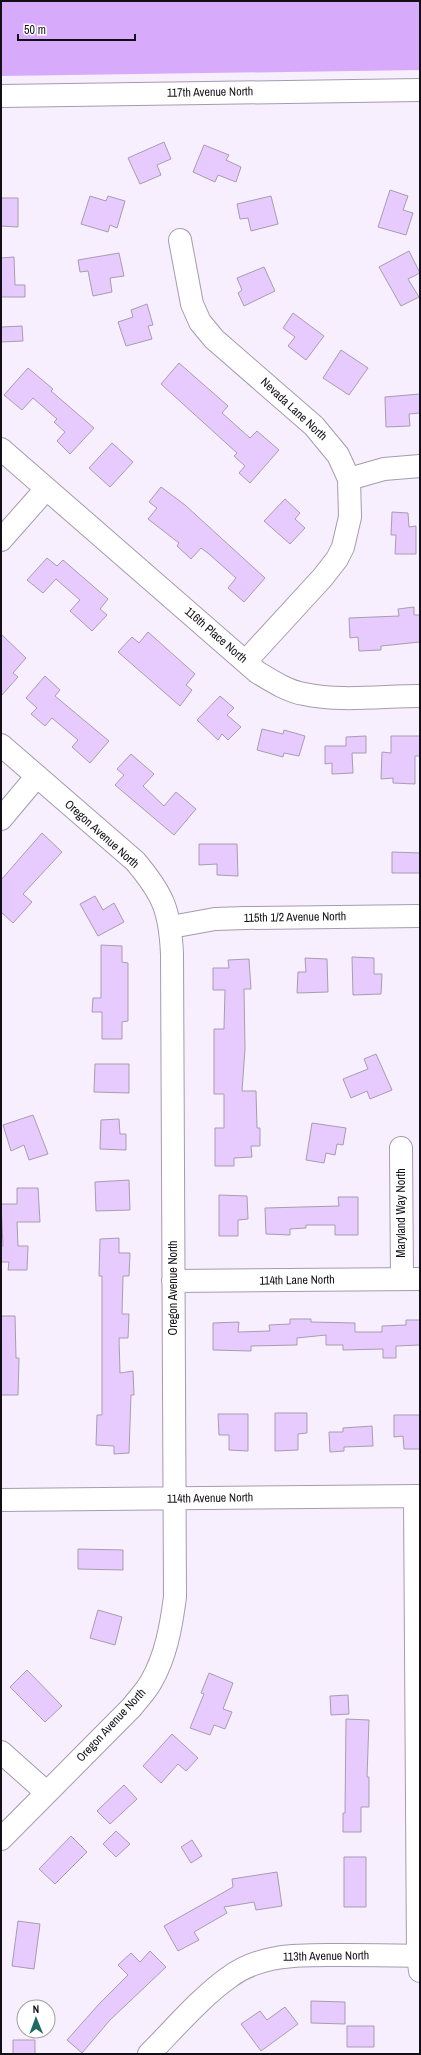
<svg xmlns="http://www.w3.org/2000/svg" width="421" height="2055" font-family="'Archivo Narrow',sans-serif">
  <rect width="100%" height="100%" fill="#f7eefe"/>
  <path fill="#d8aafb" d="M1 1H420V70L1 76Z"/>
  <path fill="#e7cafe" stroke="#a79db0" d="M164 142 171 159 157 165 161 175 140 184 128 158Z
    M204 145 229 155 226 160 241 167 236 182 218 175 215 182 193 172Z
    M390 190 408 196 403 210 413 213 406 235 378 227Z
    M90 196 106 201 108 196 125 201 117 228 110 225 108 232 81 224Z
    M271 196 278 224 251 231 248 218 240 219 237 204Z
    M1 198H18V227L1 226Z
    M409 251 420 273 408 279 419 297 401 306 379 267Z
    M119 253 124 276 110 278 112 292 93 296 88 271 80 272 78 260Z
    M14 257 15 285H25V297H1V258Z
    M264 267 275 291 244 306 238 293 242 290 237 278Z
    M147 304 153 325 148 326 152 339 126 346 118 322 133 317 131 310Z
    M293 313 324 336 306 360 288 346 295 337 283 328Z
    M22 326 23 341 1 342V327Z
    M341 350 368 368 349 395 323 378Z
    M179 363 228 406 222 413 250 438 257 431 279 450 250 483 239 473 245 466 234 456 237 453 161 384Z
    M28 368 53 389 51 391 94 428 70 454 57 441 65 432 54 422 57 419 33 398 22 410 4 395Z
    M420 394V413L409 414 410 426 386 427 385 397Z
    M112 443 133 462 110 487 89 468Z
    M161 487 185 505 265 578 244 602 228 588 236 578 209 554 201 548 191 559 177 546 179 543 148 519 157 508 149 502Z
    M285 499 300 513 295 519 305 528 290 544 264 521Z
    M392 512 408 513 409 527 416 526V554H395L396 535H391Z
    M47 558 57 566 63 560 108 599 100 609 107 615 92 631 70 611 80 600 56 579 43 593 27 580Z
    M414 607V615H420V642L381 646V650L359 651 358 637 350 638 349 618 399 616 398 609Z
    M148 632 195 674 186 685 192 690 180 706 118 652 132 637 139 643Z
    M1 634 26 658 13 673 18 677 1 696Z
    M45 676 60 690 55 696 109 741 90 763 72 747 78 740 52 718 45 726 31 714 37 708 26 698Z
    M220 696 234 708 227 715 241 727 228 740 222 734 218 740 197 720Z
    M262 729 283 734 284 730 305 736 299 756 284 753 283 757 257 750Z
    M366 736V753H352L353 773 332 774V763L325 764V746H346V737Z
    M391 736H420V756H415V784L393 783V778L381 779 382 752 391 753Z
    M131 754 154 774 143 786 164 806 176 792 196 809 174 835 115 785 124 775 117 769Z
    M42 833 62 852 23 894 32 902 13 923 1 912V880Z
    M199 844H237L238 876 217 875V864L199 865Z
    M392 852 420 853V873H392Z
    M95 896 103 910 114 903 124 922 98 936 80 904Z
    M101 945 122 946V962L128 963V1021L122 1022V1039H102V1012H92L93 998H101Z
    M352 957 374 958V974H382L381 994 353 995Z
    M305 958 327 959 328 992 297 993 298 972H306Z
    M249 959 251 989H244L245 1049 242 1091H256L257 1128H260V1146H251L252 1157 234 1158V1166H215V1128H224V1094H214V1029H224L225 990H213V968H229L228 960Z
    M376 1054 392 1090 370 1099 367 1091 351 1098 343 1079 368 1069 364 1059Z
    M95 1064H129V1093L94 1092Z
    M33 1115 48 1154 29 1160 24 1145 11 1151 3 1125Z
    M119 1119 120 1134H126V1150L100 1149 101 1120Z
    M312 1123 346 1128 343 1145 337 1144 335 1155 326 1153 324 1163 306 1160Z
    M129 1180 130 1210 96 1211 95 1182Z
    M17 1188H38L40 1222H17L18 1246H28L27 1270H8L9 1262H1V1246H3L1 1204H17Z
    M219 1195 247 1196 248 1219 238 1220V1236H219Z
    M338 1197H358V1235H335V1225H306V1228L290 1229V1235L266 1234 265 1208 339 1206Z
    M119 1238V1253H130L129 1276H123L122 1314H129L128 1338H119L120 1373 133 1371 134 1395H131L129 1453 114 1454V1446L96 1445 97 1415H102V1276H99L100 1239Z
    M1 1316H15L16 1358H19L18 1395H1Z
    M290 1319H311V1322L355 1323V1332H382V1326L406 1325V1320H420V1345L396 1346V1358H383V1349L343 1350V1345H326V1335L297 1338V1345L251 1346V1351L213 1350V1323L239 1322 238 1332 270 1331 269 1325 290 1324Z
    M275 1413H307V1433L298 1434V1450L275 1451Z
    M218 1414H248V1451L229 1450V1435H219Z
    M394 1415H420V1449H404L403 1436 394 1437Z
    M372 1426 373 1446 344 1447V1451L330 1452 329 1432H343V1428Z
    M78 1549 123 1550V1570L78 1569Z
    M98 1610 122 1617 115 1645 90 1638Z
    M27 1670 62 1706 45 1722 10 1687Z
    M209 1673 233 1683 223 1709 232 1712 225 1729 214 1725 210 1735 190 1728 204 1694 201 1693Z
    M348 1695 349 1714 331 1715 330 1696Z
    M346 1719 369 1720 367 1777H369V1807H361V1832H343V1813H345Z
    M172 1734 198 1758 186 1771 178 1764 161 1783 143 1766Z
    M124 1785 137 1799 110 1824 97 1811Z
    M116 1831 130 1844 116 1857 103 1844Z
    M71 1836 87 1852 55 1884 39 1869Z
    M192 1840 202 1856 191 1863 181 1847Z
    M344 1857H366V1907H344Z
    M277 1872 282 1906 256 1910 254 1902 224 1907 227 1913 194 1932 199 1940 178 1951 164 1926 233 1887 232 1879Z
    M18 1921 40 1924 34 1969 12 1966Z
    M150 1951 166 1967 110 2020 82 2053 67 2040 99 2004 128 1975 118 1965 131 1953 140 1962Z
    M311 2001 345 2002V2024L311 2023Z
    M285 2007 298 2024 261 2051 241 2024 260 2011 267 2020Z
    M347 2026H374V2047H347Z
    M13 2040H35V2054H13Z"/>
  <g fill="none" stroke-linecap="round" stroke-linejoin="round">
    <g stroke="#a59bae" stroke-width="24">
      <path id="minor" d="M1 96 420 90
        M180 240 192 304 200 322 214 339 314 426 338 455 349 479 350 517 343 547 337 559 323 577 246 661
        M1 449 257 672C272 681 287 691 304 694 340 702 383 696 420 696
        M349 479 384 469 420 466
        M1 540 46 489
        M1 745 135 861C163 894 170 910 172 954L175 1597C171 1627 166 1656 151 1682 146 1691 138 1699 132 1707L1 1839
        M1 819 37 776
        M171 927 215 919 245 918 420 916
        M401 1148 402 1279
        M173 1281 420 1279
        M415 1496 418 1956 420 1971
        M1 1500 420 1496
        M1 1752 46 1792
        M149 2054C174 2029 199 1999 228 1978 262 1952 305 1955 345 1955 369 1955 394 1955 418 1956"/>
    </g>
    <use href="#minor" stroke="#fff" stroke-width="22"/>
  </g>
  <g text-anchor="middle" stroke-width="3" stroke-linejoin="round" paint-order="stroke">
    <g font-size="12" fill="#130f16" stroke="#fff">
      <text transform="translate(210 92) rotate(-1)" y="4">117th Avenue North</text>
      <text transform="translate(294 409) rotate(43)" y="4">Nevada Lane North</text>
      <text transform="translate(216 635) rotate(41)" y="4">116th Place North</text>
      <text transform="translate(102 834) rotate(42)" y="4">Oregon Avenue North</text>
      <text transform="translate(295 917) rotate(-1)" y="4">115th 1/2 Avenue North</text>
      <text transform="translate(401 1213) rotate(-90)" y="4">Maryland Way North</text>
      <text transform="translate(297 1280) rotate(-1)" y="4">114th Lane North</text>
      <text transform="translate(173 1288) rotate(-90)" y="4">Oregon Avenue North</text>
      <text transform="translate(210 1498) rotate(-1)" y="4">114th Avenue North</text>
      <text transform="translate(111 1725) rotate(-47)" y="4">Oregon Avenue North</text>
      <text transform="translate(326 1956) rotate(-1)" y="4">113th Avenue North</text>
    </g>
  </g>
  <rect width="421" height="2055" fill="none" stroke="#130f16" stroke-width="4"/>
  <g transform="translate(36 2019) rotate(359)"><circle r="19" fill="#ffffff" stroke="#a19fa2"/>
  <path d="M0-3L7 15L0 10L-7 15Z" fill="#1e6964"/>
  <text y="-6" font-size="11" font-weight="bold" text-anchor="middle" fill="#130f16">N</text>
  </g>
  <path d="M18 34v6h117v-6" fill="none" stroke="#130f16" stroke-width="2"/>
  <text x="24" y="34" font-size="12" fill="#130f16" stroke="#ffffff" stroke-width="3" paint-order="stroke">50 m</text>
</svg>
